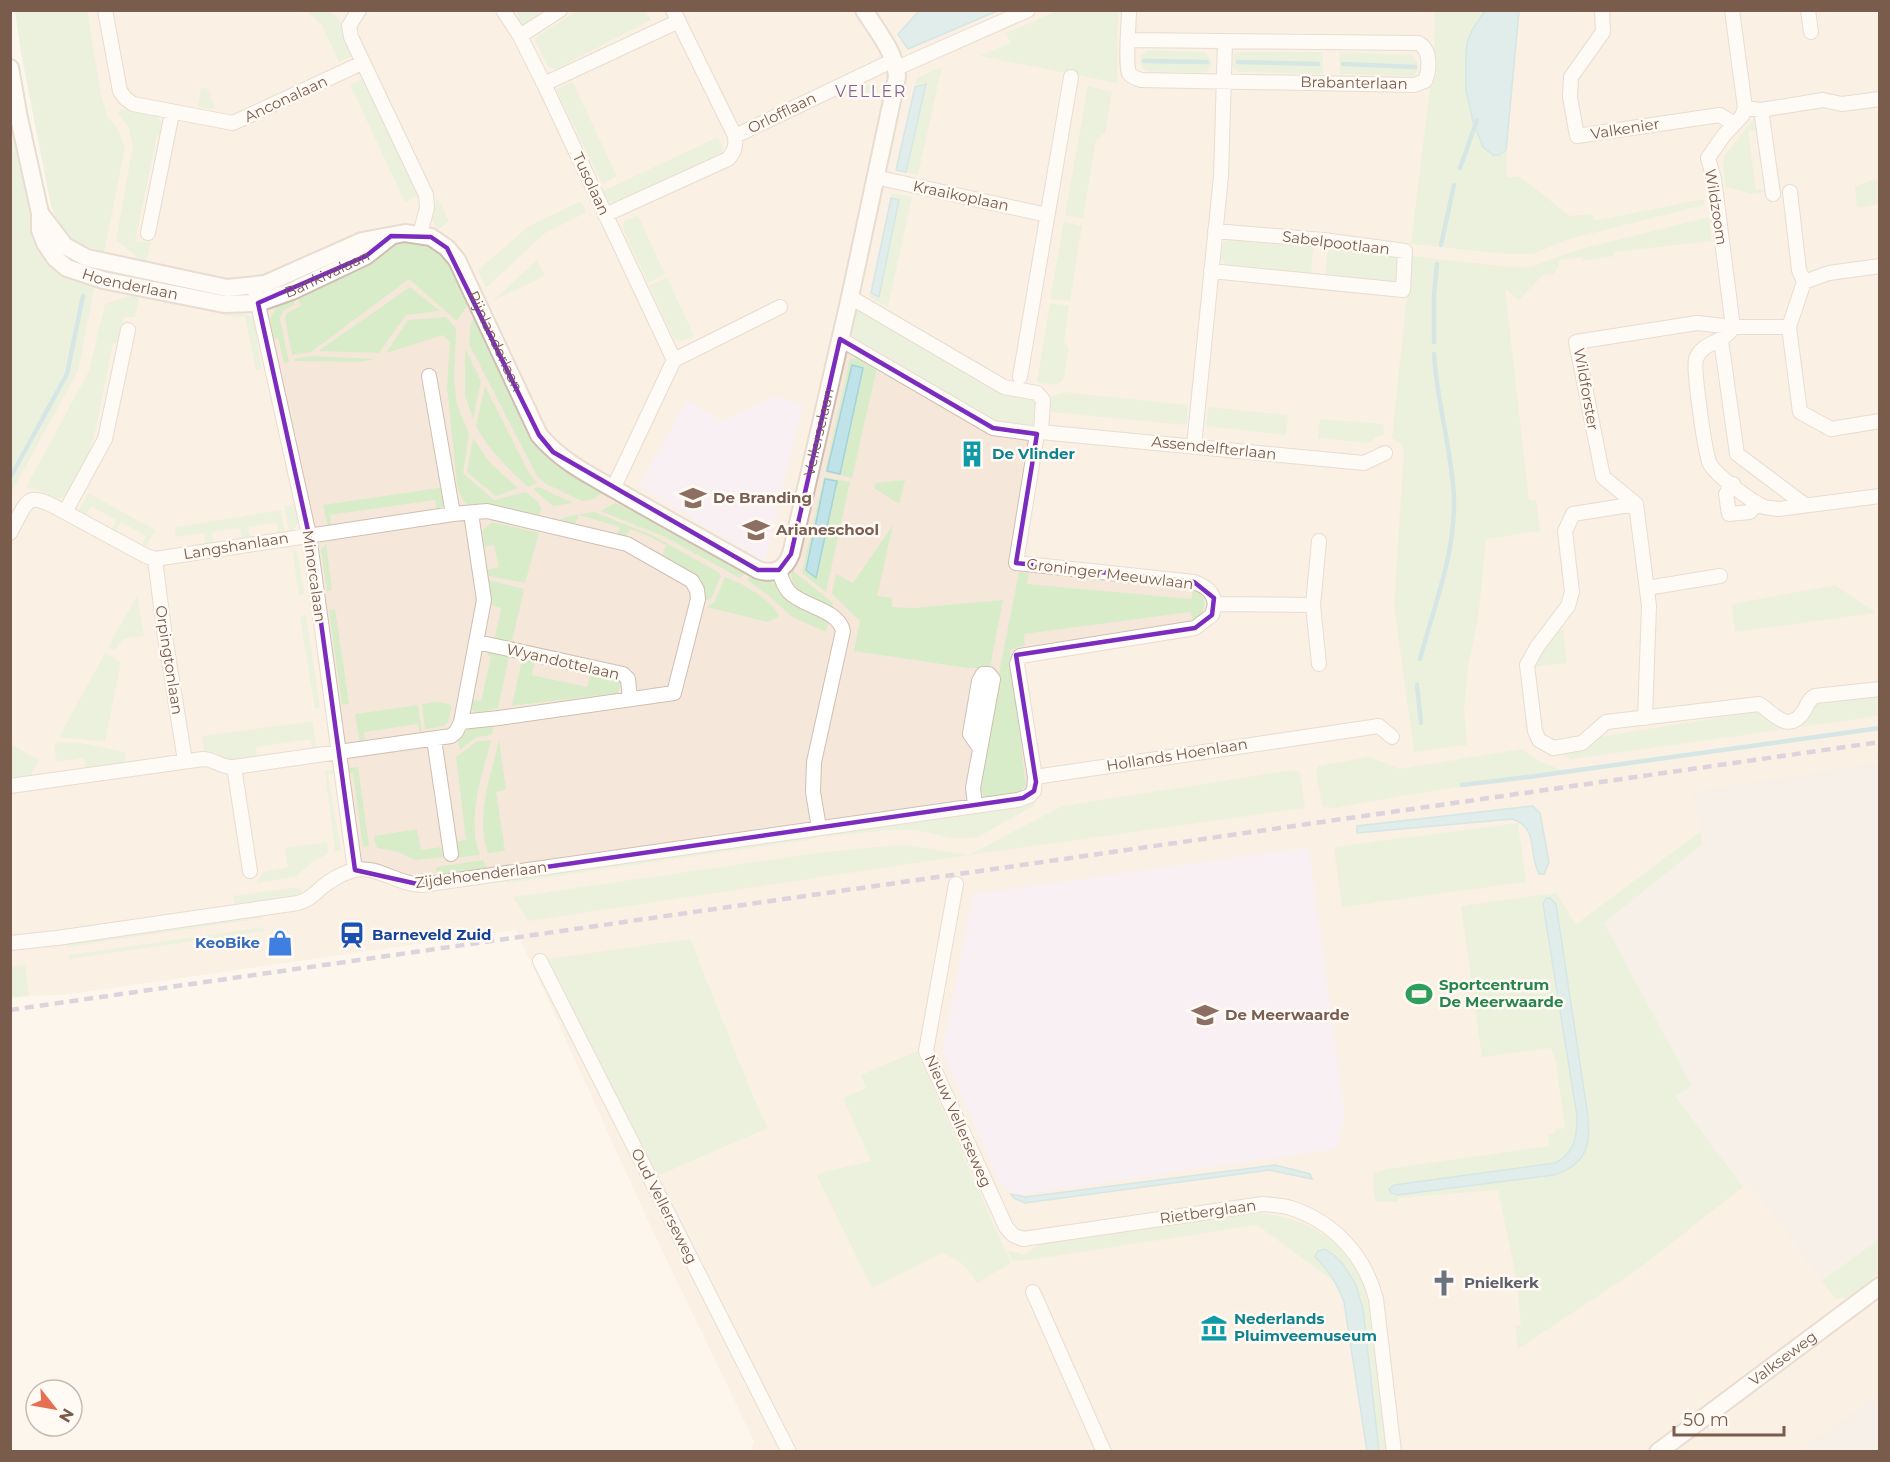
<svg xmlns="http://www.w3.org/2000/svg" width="1890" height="1462" font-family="Montserrat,sans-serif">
  <rect width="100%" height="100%" fill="#fdf6ec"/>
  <path fill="#f5e8da" d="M63 11H1879V1451H751L754 1441 651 1227 516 930 63 995 11 996 10 465 85 293Z"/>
  <path fill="#efe9e4" d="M1879 763V1239L1822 1281 1749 1183 1743 1187 1675 1096 1692 1086 1603 923 1703 844 1694 792Z
    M1879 1394V1451H1800Z"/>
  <path fill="#f3e8fa" d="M775 396 803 404 765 562 648 492 639 485 687 400 722 421Z
    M1309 847 1345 1115 1337 1149 1017 1195 1000 1184 942 1051 973 894Z"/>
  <path fill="#d8ecc9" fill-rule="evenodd" d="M15 11H87L101 95 107 116 119 131 125 147 103 258C70 242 65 240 51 206L21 53Z
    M306 11H329L340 20 352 56 339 62 322 25Z
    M516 11H539V17L525 25 519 24 515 19 518 15Z
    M577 11H644L651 20 556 69 549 68 535 42 536 37Z
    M1057 11H1118L1117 83 980 56 1011 43 1006 33Z
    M1435 11H1485L1472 30 1467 43 1466 55V90L1470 115 1480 138 1499 154 1506 150 1507 177H1520L1570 216 1593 214 1594 221 1704 199V205L1569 239 1533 254H1506L1411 244 1434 55Z
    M1148 50 1205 52 1211 59V67L1205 73 1146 71C1140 66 1140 62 1141 55Z
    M1237 52H1323V74L1239 72 1233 67 1234 54Z
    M1339 52 1412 55 1418 63V70L1413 76 1340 74Z
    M942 67 918 175 906 172 926 85 915 87 917 78Z
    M364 78 419 195 405 202 350 85Z
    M572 81 617 176 602 184 556 89Z
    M872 83 876 84 880 100 843 95Z
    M1088 86 1112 92 1105 133 1096 140 1083 218 1065 215Z
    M201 88 208 89 215 107 211 109 198 107Z
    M121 109 156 116C163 122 163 127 162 136L157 135 135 241 151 242 146 264 116 240 133 146 129 128 118 113Z
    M10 110 25 185 42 247 95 284 78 371 11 493Z
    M1754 119 1757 130 1748 131 1756 190 1766 189V192L1752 194 1726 187 1723 163 1724 156Z
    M718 137 723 149 722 153 617 202 608 201 603 191Z
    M1879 178V204L1857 208 1855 186Z
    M892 193 912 197 888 307 869 297 871 293 878 297 899 200 891 198Z
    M438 199 449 221 438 230 432 219 436 200Z
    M581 201 586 211 585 213 545 233 486 288 478 270 529 226Z
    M638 215 665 274 648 283 623 229 625 220Z
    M1709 217 1712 241 1614 252V256L1583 261 1582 257 1559 260V266L1553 274 1543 275 1519 300 1505 289 1529 500H1536L1540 531 1486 539 1478 619 1468 667 1464 707 1467 745 1414 752 1394 606 1404 450 1402 445 1392 438 1411 256 1502 266 1531 267 1577 250Z
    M1064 222 1082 226 1070 301 1050 299Z
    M1230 239 1313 248 1311 276 1229 268 1221 259 1223 243Z
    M413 242C449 250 455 273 469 303L457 321 409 279 311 352 292 355 285 318 287 313 301 306 297 297 369 264 391 245Z
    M1328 248 1394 254 1399 259V277L1391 285 1325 278Z
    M537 260 545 276 493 301Z
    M667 278 694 336 683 341 675 339 672 335 649 286Z
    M410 287 440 311 406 315 379 353 318 351Z
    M131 295 139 296 135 317H124L117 343H113L94 437 88 455 68 494 61 498H55L38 490 26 487 89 371 105 304Z
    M293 299 295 304 283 311 280 319 289 362 284 363 278 338 274 339 270 318 277 306Z
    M1050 303 1069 306 1064 341 1069 348 1063 380 1056 385 1037 382Z
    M857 309H863L1031 396 1037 402 1036 423 1030 427 994 424 851 339Z
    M225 312C253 313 254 315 260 341L257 342 262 368 256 370 245 317 224 316Z
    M446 317 456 328 454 381 457 404 469 434 463 473 494 500 526 492 538 502 542 510 538 515 486 504 468 505 462 499 457 485 447 387 450 342 443 335 386 353 408 320Z
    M475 317 530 433 603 491C597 498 591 501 582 501L546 484 537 476 469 344 471 323Z
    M465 348 481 381 473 419 465 396Z
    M312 356 375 359 359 362 294 361V359Z
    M858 357 877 368 852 478 825 472 850 359Z
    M485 386 529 473 537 483 528 487C507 468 490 451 476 426Z
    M1064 392 1188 405 1186 425 1050 412 1052 396Z
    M1208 407 1288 415 1286 435 1206 426Z
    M1320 419 1384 424 1383 435 1376 437 1369 443 1318 438Z
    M473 438 490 463 518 488 496 496 467 472Z
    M824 477 850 482 826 592 802 573Z
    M905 480 899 504 874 488 876 483Z
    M445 487V505L437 510 435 500 330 515 331 525 328 526 323 505Z
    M539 487 573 503 553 506 533 489Z
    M88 493 155 530 145 548 141 546 146 536 121 522 115 532 111 530 116 520 91 506 86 516 79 510Z
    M615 503 631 510 632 507 747 571 740 578 663 536 600 511Z
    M295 504 298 523 293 530 289 531 284 506Z
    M281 510 285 533 279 534 277 523 248 527 250 538 242 539 240 528 212 532 213 543 205 544 204 533 176 537 175 527Z
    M594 512 652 535 718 572 721 576 712 597 708 600 704 599 703 588 662 557 666 545 651 537 630 529 625 538 617 535 620 527 579 515 574 526 556 521 570 516Z
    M492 522 539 533 525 583 489 576 487 570 499 567 494 545 484 547 482 531Z
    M893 525 877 596 892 598V607L914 608 1003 600 990 668H968L854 651 860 621 832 594 836 574 853 583Z
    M326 544 332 590 327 591 321 550Z
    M292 549 298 553 304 594 299 595Z
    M792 570 833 603 832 608C816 600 787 593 792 570Z
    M752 572 764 580 772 581 786 598 829 622 826 632 792 617 768 595 747 580Z
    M1019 572 1029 573 1027 584 1192 599V590C1207 595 1207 606 1199 618L1193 620 1190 612 1024 634 1025 645 1010 650 1026 786 1018 792 984 798 979 785 982 759Z
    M725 577C739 581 777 603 779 617L768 622 707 607 715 601Z
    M489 580 524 589 511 646 490 643 491 637H495L501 608 491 605Z
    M1835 585 1876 613 1735 632 1732 604Z
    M137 596 144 636 123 639 115 650 108 647Z
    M335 609 349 704 342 705 329 610Z
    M306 615 320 708 315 709 300 616Z
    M1563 630 1567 663 1533 667 1553 631Z
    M488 651 509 656 498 708 477 713 471 709 470 699 481 701 491 657 487 655Z
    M105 653 121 662 105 742 59 737Z
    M522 659 535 661 532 675 587 687 591 673 618 679 622 683 618 693 512 706Z
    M1879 694V716L1580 758 1571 759 1551 752 1599 737 1753 712 1806 718 1818 702Z
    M438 702 452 705C447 728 449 726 425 729L422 704Z
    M418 705 422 734 420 735 418 724 364 732 365 742 360 743 355 714Z
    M312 721 317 748 312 749 310 739 256 747 257 758 229 761 215 752H204L202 736Z
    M494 724 492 735 476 737 460 750 458 740C470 725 475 726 494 724Z
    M491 740C482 776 466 818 480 855L456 858 454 842 466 840 456 757 476 742Z
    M499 740 506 790 496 792 505 851 488 853C475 817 491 776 499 740Z
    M57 742 81 743 125 752 126 762 86 769 84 758 57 762 54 746Z
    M10 744 39 760 30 777 11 780Z
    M1522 749 1541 762 1564 771 1401 796 1335 808 1324 807 1322 804 1316 772 1318 766 1369 757 1400 769Z
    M358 767 369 846 363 847 353 773 348 774 347 768Z
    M334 769 335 773 328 775 341 851H335L325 771Z
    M1292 770 1299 771 1300 774 1305 808 969 855 528 921 513 897 825 852 886 846 907 845 969 855 1062 806Z
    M1035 801V805L978 837C954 842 942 834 919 831 889 827 857 834 827 837L824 834 1028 805Z
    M1518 823 1526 882 1342 907 1334 847Z
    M417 829 421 850 441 847 443 857 415 860 398 852 377 848 374 836Z
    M1701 831 1703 844 1604 923 1692 1086 1675 1096 1743 1187 1637 1270 1518 1349 1515 1326H1521L1517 1281 1498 1190 1398 1198V1202H1376L1374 1196 1373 1173 1387 1169 1549 1146 1548 1135 1555 1133V1129L1565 1128 1556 1063 1551 1048 1482 1057 1461 906 1556 893 1576 924ZM1546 898 1590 1129C1586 1166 1569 1172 1536 1178L1394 1185 1555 1163C1575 1153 1577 1137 1577 1116L1543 904Z
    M816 835 815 839 508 883 502 880Z
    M327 842 328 854 313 861 295 877 256 883 263 872 288 867 285 848Z
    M483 860 487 869 437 876 436 867Z
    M298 887 304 893 296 896 235 905 233 896Z
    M262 914V918L67 947V943Z
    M264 927V931L69 959V955Z
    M690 939 752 1094 768 1128 657 1176 547 959Z
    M25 965 29 996 11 998V967Z
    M917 1051 1011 1263 977 1283C967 1266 961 1261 942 1253L872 1288 816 1174 871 1161 843 1098 866 1088 861 1075Z
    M1249 1213C1297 1213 1346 1237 1363 1284 1366 1291 1367 1300 1369 1307L1386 1451H1379L1363 1309 1356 1285 1334 1255 1315 1257 1327 1268 1337 1284 1257 1225 1029 1260 1012 1261 1007 1250 1025 1255 1038 1244 1042 1243Z
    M1879 1239V1273L1848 1298H1835L1822 1281Z"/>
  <path fill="#bfe3e8" stroke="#a5d3da" stroke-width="1.5" d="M919 11V10L997 11 908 49 898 34Z
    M1485 11H1519L1506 150 1499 155H1493L1483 147 1473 122 1466 90V55L1467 43 1472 30Z
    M926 84 906 172 896 170 915 87Z
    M891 198 899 200 879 297 871 293Z
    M852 365 863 368 840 474 827 471Z
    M825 479 837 481 816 578 806 570Z
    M1533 806 1540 813 1549 862 1544 874H1539C1528 853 1539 827 1512 819L1357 833V826Z
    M1546 898H1550L1556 904 1587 1110C1592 1143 1588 1164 1554 1175L1397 1195 1391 1193 1389 1189 1394 1185 1555 1163C1575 1153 1577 1137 1577 1116L1543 904Z
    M1275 1165 1310 1174 1312 1179 1269 1170 1025 1203 1014 1198 1011 1194 1026 1197Z
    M1325 1249 1334 1255 1343 1264 1356 1285 1363 1309 1379 1451H1367L1344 1302C1337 1284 1330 1271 1315 1257L1318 1251Z"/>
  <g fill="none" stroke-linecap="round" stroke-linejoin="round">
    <path stroke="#a5d3da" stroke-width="4.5" d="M1144 61 1207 62
      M1238 62 1318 64
      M1343 64 1415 67
      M1460 168 1477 120
      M1441 245 1454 185
      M1434 342V295L1437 264
      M10 478 67 374 83 296
      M1420 659C1434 606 1455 555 1454 499 1452 450 1437 404 1434 354
      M1417 685 1421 723
      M1462 785 1536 776 1880 728"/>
    <g stroke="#d1beb0" stroke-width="16">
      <path id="minor" d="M105 10 120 91 125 98 133 104 233 123 362 63
        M359 10 349 26 351 37 426 195 427 208 420 234
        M503 10 520 36 544 84 674 360
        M673 10 735 136
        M1602 10 1603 32 1571 77 1570 97 1577 136 1720 115 1734 124
        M1732 10 1745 108 1742 116 1724 135 1708 158 1714 179 1733 327C1724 344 1702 341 1696 359 1693 369 1705 454 1710 464 1717 476 1751 501 1764 507 1768 508 1773 508 1778 509L1880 496
        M1808 10 1811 32
        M520 36 560 10
        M1128 40 1418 43C1431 49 1430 69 1425 81L1414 85 1141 80C1136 78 1131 77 1129 73 1125 63 1129 23 1129 10
        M897 68 1028 10
        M544 84 679 21
        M1745 108 1761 110 1823 100 1842 104 1880 99
        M1761 110 1773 194
        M875 177 1047 215
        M1790 192 1799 270 1804 282 1789 327 1800 412 1831 429 1880 421
        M605 215 728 159C735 151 736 146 735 136L894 60
        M148 233 172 113
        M1211 271 1403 290 1405 251 1323 240 1215 231
        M1804 282 1829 273 1880 266
        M254 286 309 535 355 870
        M850 297 1004 387 1037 393 1043 400 1041 432
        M840 339 993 428 1037 434 1041 432 1364 463 1385 453
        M1721 340 1737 454 1805 505
        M429 376 453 514
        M1020 377 1071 77
        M1037 434 1016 563 1194 582C1205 586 1213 591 1215 604L1313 605
        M1194 446 1221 176 1225 42
        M1733 484 1726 494 1729 514 1750 512 1757 503
        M613 489 674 360 780 307
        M1636 504 1573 514 1565 531 1572 592 1568 606 1537 647 1527 665 1535 731 1539 740 1553 748 1582 743 1606 722 1759 704C1774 713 1788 735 1804 711 1808 705 1807 700 1815 696L1880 689
        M65 512 146 556 155 559 453 514 487 511 627 544 692 581 697 590 698 599 674 693 499 718 461 722
        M10 533C30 496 26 491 65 512L105 439 128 330
        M1319 541 1313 605 1319 664
        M155 559 164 630 185 761
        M779 570C781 578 784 586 789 592 803 607 838 609 843 631L814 762 813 792 819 828
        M1647 588 1720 576
        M477 642 623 674 628 679 630 699
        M1645 718 1649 606 1636 504 1603 477 1576 342 1697 323 1733 327H1789
        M434 739 451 854
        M234 767 250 871
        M1035 777 1017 664 1020 656 1195 628 1212 615 1215 604
        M10 786 203 759C215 759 221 768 234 767L451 736 456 732 461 722 484 600 471 513
        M975 805 973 788 993 679 989 674H983L979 681 970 734 979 747
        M956 884 926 1051 1006 1227 1013 1235 1023 1239 1263 1204C1272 1205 1282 1205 1291 1208 1334 1222 1365 1256 1376 1299L1394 1452
        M10 943 57 938 298 903C309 900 313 895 321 888 329 881 343 873 354 870 377 865 399 885 422 885L1018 800 1029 796 1034 791 1035 777 1379 726 1392 737
        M540 961 789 1452
        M1033 1292 1104 1452"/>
    </g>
    <g stroke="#d1beb0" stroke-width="20">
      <g id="tertiary">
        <path id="s1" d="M10 68 19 118 40 213V230L45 243 55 258 67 268 103 280 224 304 258 303 292 291 366 256 390 237"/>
        <path id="s2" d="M40 213 65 246 87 258 227 288 265 284 362 241 405 233 431 237 447 248 457 260 539 435C563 463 590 475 621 493 666 519 712 544 758 570 774 575 785 570 791 554L850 297 897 77C896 53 877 31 864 10"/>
        <path id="s3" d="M1658 1452 1880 1286"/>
      </g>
    </g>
    <use href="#minor" stroke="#fff" stroke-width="14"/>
    <use href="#tertiary" stroke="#fff" stroke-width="16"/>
    <path stroke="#b9a8c9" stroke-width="4.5" stroke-dasharray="9 6" stroke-linecap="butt" d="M10 1010 1880 742"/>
  </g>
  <path d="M0 0H1890V1462H0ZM391 236 431 237 447 248 539 435 553 452 758 570H779L791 554 840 339 993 428 1037 434 1016 563 1194 582 1214 598 1212 615 1195 628 1016 655 1036 782 1034 791 1023 798 422 885 355 870 309 535 258 303 366 256Z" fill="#fdf6ec" fill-opacity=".55" fill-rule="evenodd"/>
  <path fill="none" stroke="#7b2cbf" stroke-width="4.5" stroke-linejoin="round" d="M391 236 431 237 447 248 539 435 553 452 758 570H779L791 554 840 339 993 428 1037 434 1016 563 1194 582 1214 598 1212 615 1195 628 1016 655 1036 782 1034 791 1023 798 422 885 355 870 309 535 258 303 366 256Z"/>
  <defs>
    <g id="building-bare" transform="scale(2.07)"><path d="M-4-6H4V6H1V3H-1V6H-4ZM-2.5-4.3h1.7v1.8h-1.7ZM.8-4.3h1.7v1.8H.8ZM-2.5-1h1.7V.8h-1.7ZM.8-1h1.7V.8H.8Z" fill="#0f9aa8" stroke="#fffaf3" stroke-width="2.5" paint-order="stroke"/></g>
    <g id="school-bare" transform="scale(2.07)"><path d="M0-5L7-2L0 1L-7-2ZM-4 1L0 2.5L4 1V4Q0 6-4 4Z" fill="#8d6e63" stroke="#fffaf3" stroke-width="2.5" paint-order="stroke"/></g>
    <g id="station-bare" transform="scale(2.07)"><path d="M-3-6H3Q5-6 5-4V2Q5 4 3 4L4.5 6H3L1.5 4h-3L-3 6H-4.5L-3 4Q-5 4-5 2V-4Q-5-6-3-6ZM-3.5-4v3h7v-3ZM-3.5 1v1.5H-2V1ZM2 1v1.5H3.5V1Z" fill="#1a4fb4" stroke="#fffaf3" stroke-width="2.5" paint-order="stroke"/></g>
    <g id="shop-bare" transform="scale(2.07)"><path d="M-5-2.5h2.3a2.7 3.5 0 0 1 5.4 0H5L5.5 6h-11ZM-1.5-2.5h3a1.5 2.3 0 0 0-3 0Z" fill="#3f7fe0" stroke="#fffaf3" stroke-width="2.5" paint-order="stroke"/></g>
    <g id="stadium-bare" transform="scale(2.07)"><path d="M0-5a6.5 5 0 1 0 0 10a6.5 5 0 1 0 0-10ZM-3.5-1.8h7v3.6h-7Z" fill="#2e9e5b" stroke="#fffaf3" stroke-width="2.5" paint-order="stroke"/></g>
    <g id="church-bare" transform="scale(2.07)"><path d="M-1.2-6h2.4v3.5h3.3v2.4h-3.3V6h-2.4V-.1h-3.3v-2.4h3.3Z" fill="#6b7280" stroke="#fffaf3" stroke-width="2.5" paint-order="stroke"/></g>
    <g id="museum-bare" transform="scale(2.07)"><path d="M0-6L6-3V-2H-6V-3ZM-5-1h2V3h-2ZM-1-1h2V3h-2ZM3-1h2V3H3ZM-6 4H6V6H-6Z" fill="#0f9aa8" stroke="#fffaf3" stroke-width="2.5" paint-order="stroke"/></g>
  </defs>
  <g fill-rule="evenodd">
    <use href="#building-bare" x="972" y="454"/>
    <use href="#school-bare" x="693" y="498"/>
    <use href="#school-bare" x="756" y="530"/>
    <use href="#station-bare" x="352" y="935"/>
    <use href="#shop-bare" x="280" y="943"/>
    <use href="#stadium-bare" x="1419" y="994"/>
    <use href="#school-bare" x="1205" y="1015"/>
    <use href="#church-bare" x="1444" y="1283"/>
    <use href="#museum-bare" x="1214" y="1328"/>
  </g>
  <g text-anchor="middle" stroke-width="5" stroke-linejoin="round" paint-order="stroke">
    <g font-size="15" fill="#7a5c4d" stroke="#fffaf3">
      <text transform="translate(1354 83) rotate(1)" y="5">Brabanterlaan</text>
      <text transform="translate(286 99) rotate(-25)" y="5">Anconalaan</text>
      <text transform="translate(782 113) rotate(-26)" y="5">Orlofflaan</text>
      <text transform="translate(1625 129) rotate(-9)" y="5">Valkenier</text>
      <text transform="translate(591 184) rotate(65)" y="5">Tusolaan</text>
      <text transform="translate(961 196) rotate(12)" y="5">Kraaikoplaan</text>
      <text transform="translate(1716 207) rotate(81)" y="5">Wildzoom</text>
      <text transform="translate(1336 243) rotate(7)" y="5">Sabelpootlaan</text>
      <text dy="5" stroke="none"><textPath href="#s1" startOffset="483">Bankivalaan</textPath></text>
      <text dy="5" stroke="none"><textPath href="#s1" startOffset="278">Hoenderlaan</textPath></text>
      <text dy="5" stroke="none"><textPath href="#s2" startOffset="549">Rijnlanderlaan</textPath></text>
      <text transform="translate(1586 389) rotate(80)" y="5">Wildforster</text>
      <text dy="5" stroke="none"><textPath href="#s2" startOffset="1077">Vellerselaan</textPath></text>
      <text transform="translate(1214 448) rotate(6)" y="5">Assendelfterlaan</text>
      <text transform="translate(236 546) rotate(-9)" y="5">Langshanlaan</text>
      <text transform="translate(1110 574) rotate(7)" y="5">Groninger Meeuwlaan</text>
      <text transform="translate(314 576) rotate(82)" y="5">Minorcalaan</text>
      <text transform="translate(169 660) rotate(81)" y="5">Orpingtonlaan</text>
      <text transform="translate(563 662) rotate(13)" y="5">Wyandottelaan</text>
      <text transform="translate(1177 755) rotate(-9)" y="5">Hollands Hoenlaan</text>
      <text transform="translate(481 875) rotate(-7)" y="5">Zijdehoenderlaan</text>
      <text transform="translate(958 1121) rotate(66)" y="5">Nieuw Vellerseweg</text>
      <text transform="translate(664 1206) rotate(63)" y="5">Oud Vellerseweg</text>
      <text transform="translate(1208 1212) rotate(-8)" y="5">Rietberglaan</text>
      <text dy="5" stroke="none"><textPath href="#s3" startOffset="156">Valkseweg</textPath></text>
    </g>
    <g font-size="15" font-weight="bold" fill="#0d838f" stroke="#fffaf3" text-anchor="start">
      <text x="992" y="459">De Vlinder</text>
      <text x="1234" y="1324">Nederlands<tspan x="1234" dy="17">Pluimveemuseum</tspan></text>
    </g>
    <g font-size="15" font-weight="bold" fill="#785e54" stroke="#fffaf3" text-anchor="start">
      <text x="713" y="503">De Branding</text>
      <text x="776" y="535">Arianeschool</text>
      <text x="1225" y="1020">De Meerwaarde</text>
    </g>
    <g font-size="15" font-weight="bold" fill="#164399" stroke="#fffaf3" text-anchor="start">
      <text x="372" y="940">Barneveld Zuid</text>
    </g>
    <g font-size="15" font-weight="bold" fill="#366cbe" stroke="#fffaf3" text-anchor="end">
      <text x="260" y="948">KeoBike</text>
    </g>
    <g font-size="15" font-weight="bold" fill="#27864d" stroke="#fffaf3" text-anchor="start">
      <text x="1439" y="990">Sportcentrum<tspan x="1439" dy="17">De Meerwaarde</tspan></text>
    </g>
    <g font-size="15" font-weight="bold" fill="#5b616d" stroke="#fffaf3" text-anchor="start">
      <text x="1464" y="1288">Pnielkerk</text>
    </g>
    <g font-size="16" letter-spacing="1.5" fill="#846695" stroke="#fffaf3">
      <text x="871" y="97">VELLER</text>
    </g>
  </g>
  <rect width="1890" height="1462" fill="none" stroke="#7a5c4d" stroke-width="24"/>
  <g transform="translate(54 1408) rotate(121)"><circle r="28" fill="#fffaf3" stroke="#cabbb1" stroke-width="1.5"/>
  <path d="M0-4.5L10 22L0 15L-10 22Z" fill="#e76f51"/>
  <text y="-9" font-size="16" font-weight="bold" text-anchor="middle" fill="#7a5c4d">N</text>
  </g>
  <path d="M1674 1426v9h110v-9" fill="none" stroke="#7a5c4d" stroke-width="3"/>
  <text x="1683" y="1426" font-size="18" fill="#7a5c4d" stroke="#fffaf3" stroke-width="4.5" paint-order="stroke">50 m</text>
</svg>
